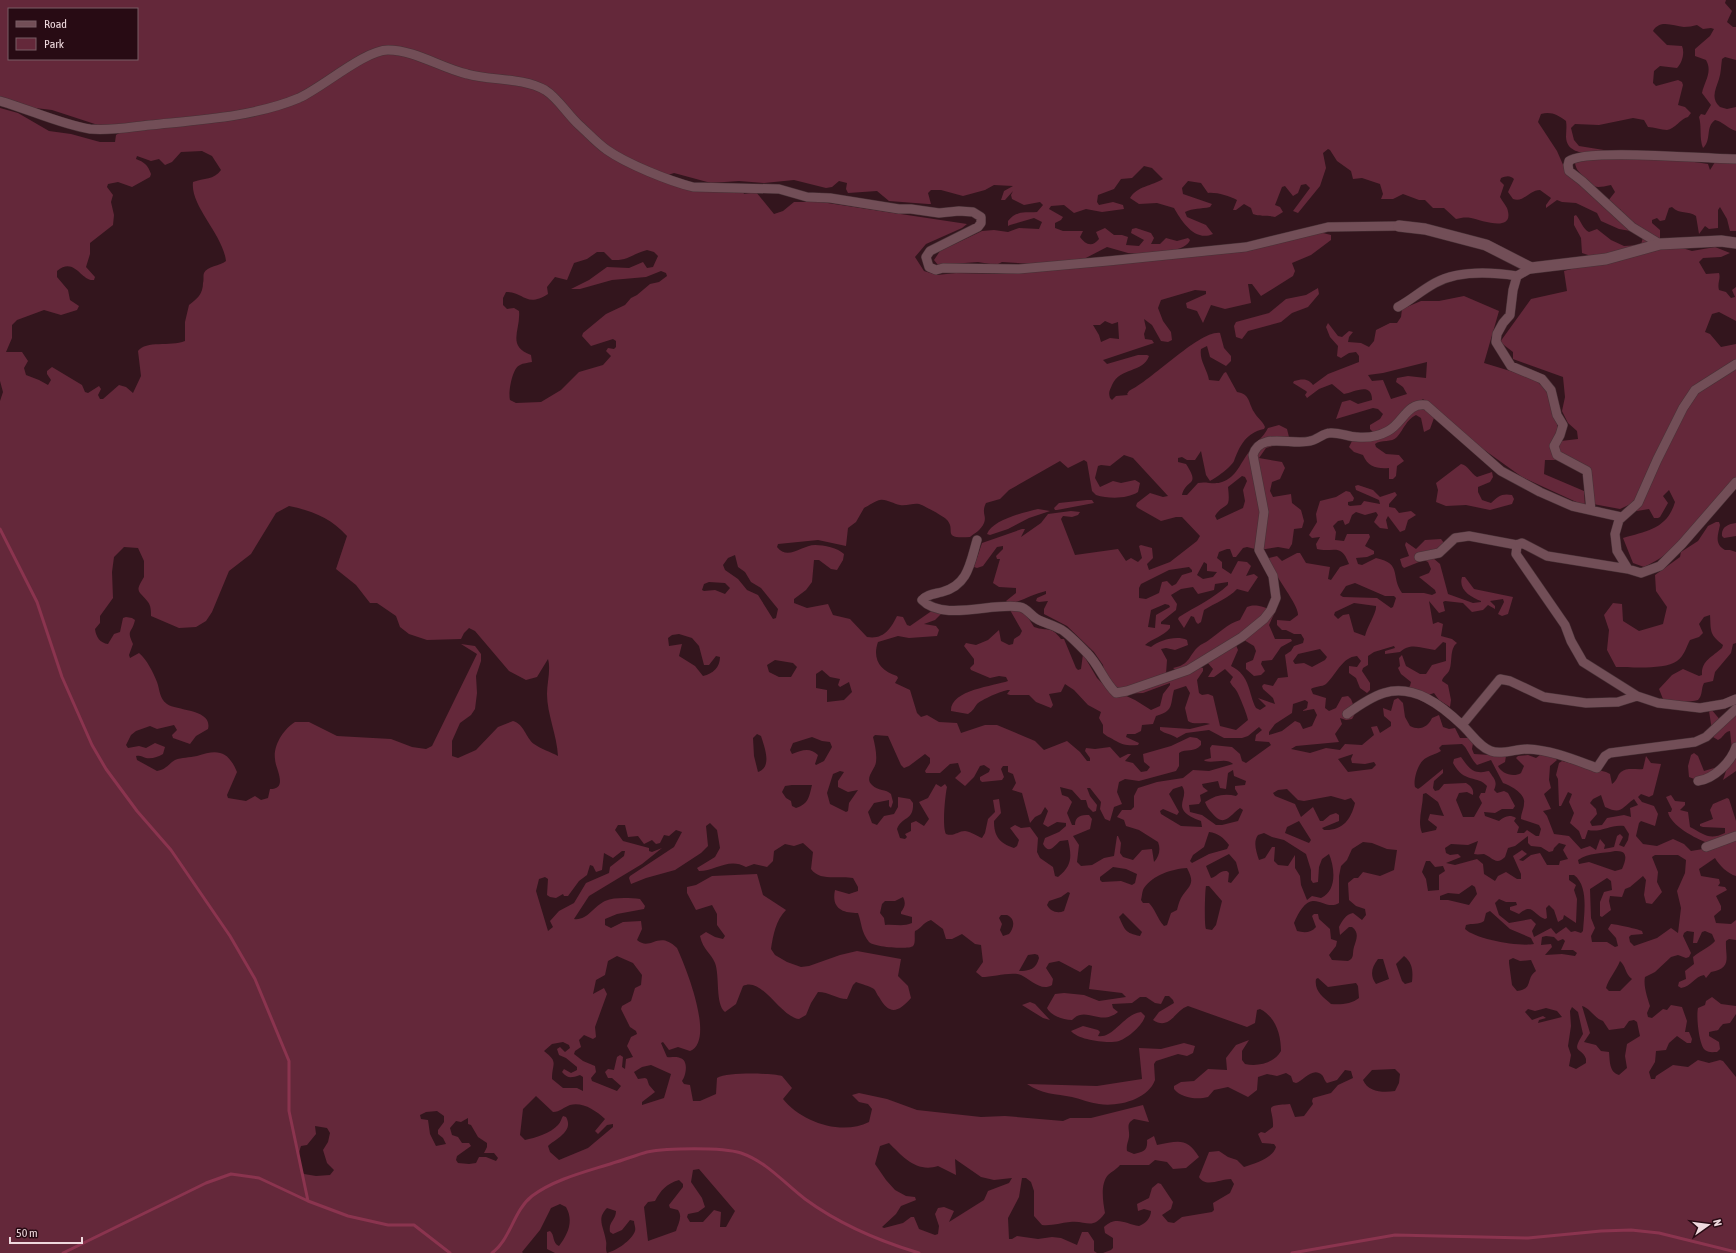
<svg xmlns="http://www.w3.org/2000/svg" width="1736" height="1253" font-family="'Asap Condensed',sans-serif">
  <rect width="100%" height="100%" fill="#33151d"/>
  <path fill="#64283a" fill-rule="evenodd" d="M0 0H1726L1725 3 1732 11 1727 22 1733 27H1736V60L1725 57 1722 59C1721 66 1721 73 1719 79 1716 89 1710 98 1720 107L1727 109 1736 107V131C1727 128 1722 121 1715 120 1705 127 1712 140 1703 148 1699 138 1702 127 1699 117L1701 114 1705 115 1711 105 1702 93C1704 82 1713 72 1706 60L1695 56V49L1710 36 1714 29 1711 28 1703 29 1697 25C1693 26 1688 27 1684 27 1673 26 1660 19 1653 31L1667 45 1682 46C1685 53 1682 63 1677 68L1660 66 1654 71 1653 83 1656 86 1678 80 1682 82 1683 85 1678 105 1685 107 1691 113 1688 117C1680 119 1675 129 1667 130 1661 130 1654 127 1648 127L1644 120 1633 118 1599 125 1575 124 1571 128 1574 140 1579 146 1610 151C1596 153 1567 158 1566 137 1566 132 1567 127 1566 121 1558 115 1551 111 1541 114L1538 122 1557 151 1564 167 1615 213 1621 210 1608 201 1615 192 1611 185C1597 188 1592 189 1583 177 1579 171 1576 170 1575 163 1618 152 1665 158 1708 164L1710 170 1717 159 1736 156V231H1730L1727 219 1720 207 1718 210V228L1709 229 1705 226 1699 234 1696 216C1688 210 1680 215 1672 207L1669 208 1665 220 1660 221 1657 218 1652 220V223L1660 230V241L1692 251 1715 247 1730 253 1721 257 1703 258 1699 262 1706 274 1719 273C1721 279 1717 283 1719 290L1726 292 1731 298 1735 297 1732 290 1736 287V321L1719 312 1712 314 1705 332 1710 334 1721 347 1736 344V478C1708 510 1684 549 1644 567L1633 563 1623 538C1647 531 1667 529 1675 502L1669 490 1663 496 1668 503 1660 517 1658 518H1654L1649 509 1637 511 1633 503 1620 509 1593 504 1589 470 1565 460H1545L1544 474 1584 491 1585 506 1522 477 1476 444 1423 399 1419 402V408L1427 411 1434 418 1430 429 1424 432 1421 418 1416 415C1406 420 1404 429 1397 437 1392 443 1381 439 1375 444L1376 447 1386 454 1399 455 1404 461 1397 466 1396 476 1393 479H1389V468C1377 469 1368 467 1363 455L1354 452 1349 447 1352 441 1373 432 1370 429V425L1380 419 1383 414 1378 409 1373 408 1336 419 1342 402 1350 400 1358 404 1372 400C1372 381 1353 393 1344 394L1332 384 1319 389 1307 398 1305 395 1307 392 1306 391 1293 383 1294 381C1302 379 1308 378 1313 385L1328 374 1359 362V356L1356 352 1349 353 1341 358 1337 356 1338 346 1330 337 1326 327 1328 323 1338 336 1342 337 1349 331 1353 332 1349 337 1348 342 1361 343 1369 347 1374 341 1376 330 1390 323H1397L1401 317 1402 309 1421 301H1439L1464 296 1499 311 1484 363 1533 378 1550 393 1561 441 1578 439 1577 431 1568 423 1562 411 1565 397 1563 377 1513 359V352L1500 342 1531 299 1567 291 1564 271 1590 264 1588 255 1582 253 1581 238 1574 225V216L1576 215C1581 221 1583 229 1589 232L1597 229 1611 240 1624 246 1641 245 1643 237 1636 232 1619 229 1601 221 1597 213 1576 203 1562 202 1557 200 1546 208V205L1551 198 1540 190C1529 190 1524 203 1513 199L1508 192 1514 179C1510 175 1506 176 1501 178L1500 181 1504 185 1500 197C1502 201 1505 204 1507 208 1516 234 1481 220 1471 218 1465 217 1461 218 1456 219L1444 208H1433L1425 200H1419L1403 194 1393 199H1381L1383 194 1380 184 1362 178 1353 179 1351 171 1337 161 1330 150 1328 149 1323 153 1326 168 1320 186 1298 213 1293 211 1310 188 1306 184 1301 185 1298 193 1293 196 1285 186 1282 187 1275 205 1280 207 1283 212 1275 217C1268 215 1260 217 1253 214L1251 208 1244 204 1236 210H1233L1237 200C1229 196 1216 192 1208 193L1201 183 1188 181 1182 188 1183 194 1212 204 1210 207C1201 209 1193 208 1185 212L1187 217 1206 225 1213 234C1195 242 1182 222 1174 208L1157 203 1139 204 1130 198C1137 186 1152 186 1163 179L1152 168 1144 166 1132 178 1121 179 1114 189 1098 195 1097 202 1099 205 1113 202 1123 205 1124 209 1102 212 1086 209 1074 213 1064 205 1051 206 1049 209 1063 217 1061 220 1055 223V228L1063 231H1083L1080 237C1085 244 1092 248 1099 239L1096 232 1105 228 1114 235H1122L1128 237 1126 245 1139 246 1144 240 1131 233 1132 229 1136 228 1151 233 1154 238 1151 244H1160L1166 238 1177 241 1188 238 1190 240C1185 254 1141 255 1128 253 1121 251 1114 249 1107 247L1082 260 1033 264 1002 262 996 265 978 262 938 265 934 260 940 251 982 231 994 230 1008 232 1019 228 1039 229 1042 222 1034 218 1010 225 1008 226V221C1017 210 1025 213 1037 212L1043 205 1040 202 1024 205 1012 199 1011 195 1013 191 1005 200H1001L1004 191 1013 186 994 185 985 190 963 196 941 190H931L928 193 931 204H928L889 201 877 191 848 193 846 189 847 183 839 181 832 187 826 188 794 180 764 183 739 181 711 183 674 173 668 175 672 185 689 189H742L744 194 756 192 774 214 783 211 794 202H821L967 224 962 228 926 244 915 257 924 271 937 275 956 273 998 274 1106 265 1319 232 1331 235V240L1311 255 1292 263 1295 271 1293 276 1261 296 1252 284H1248L1251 303 1225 309 1211 305 1203 323 1197 311 1187 308 1186 303 1206 294V291L1195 290 1161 300 1158 308 1163 321 1171 332 1172 340 1168 342 1161 341 1152 325 1144 319 1146 328 1144 334 1145 339 1152 340 1154 343 1103 360 1107 364 1138 355H1147L1149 356C1143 373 1120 367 1112 385 1110 390 1108 392 1110 398L1112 400 1116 396 1128 395 1127 394 1129 391C1151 381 1200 330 1220 333L1224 348 1231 356V361L1226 366 1210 357 1207 346 1201 349C1199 360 1207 369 1209 380L1219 381 1224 373 1226 372 1237 392C1250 394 1248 402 1254 412 1257 418 1263 421 1265 427L1264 429C1246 433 1240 445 1234 461 1231 467 1216 478 1210 481L1206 475 1201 451 1195 460H1187L1182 457 1178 458V462L1186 464C1201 487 1186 478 1182 495H1187L1198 483C1206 481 1214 485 1222 482 1237 477 1240 463 1249 452 1255 443 1263 438 1268 428L1279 425 1287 429 1289 437 1279 444 1266 448 1259 458 1282 462 1285 468 1280 479 1272 482 1270 491 1273 497 1291 494 1292 503 1301 510 1304 521 1302 528 1294 529 1292 544 1289 549 1278 547 1259 550 1247 547 1243 548 1236 557H1233L1230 549H1227L1219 552 1217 558 1222 562V568L1231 574 1238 561 1247 562 1251 566 1246 576 1254 574 1258 577 1248 592 1237 589C1229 598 1215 603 1204 610L1201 622 1198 624 1196 622 1194 617 1191 616 1184 628 1178 619 1179 617C1195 607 1214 598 1228 585V582L1215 584 1214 590 1198 594 1193 587 1181 589 1171 595 1177 604 1176 610 1161 622V624L1170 625V628C1164 636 1153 638 1145 645L1151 647C1159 640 1177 635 1187 640L1188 645 1175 650 1166 648 1161 649 1167 660 1166 674 1177 671 1173 668C1190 665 1189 655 1198 647 1201 644 1205 643 1209 640 1219 633 1227 624 1240 620L1247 607C1254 603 1270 607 1274 614L1269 625 1275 639H1291L1292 641 1281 647 1272 660 1262 661 1261 664 1265 671 1261 675 1254 676 1246 669V663L1253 660 1256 651 1254 646 1244 640 1236 645 1238 650 1231 666C1251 676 1248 693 1256 708L1260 710 1266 706 1258 698 1275 704 1273 698 1263 689 1262 686 1264 684 1273 686 1278 678 1288 677 1285 655 1291 651 1294 646 1303 643 1304 639 1301 634H1294L1286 630H1282L1277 625V620L1290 621 1298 615C1299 604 1272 574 1269 558L1277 556 1282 561 1297 553H1300L1306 563 1330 567 1328 579 1331 580 1340 567 1349 564C1341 542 1333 553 1317 549L1316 544 1320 537 1312 538 1309 535 1317 522 1316 514 1320 501 1336 497 1346 491 1350 492 1354 498 1353 501 1348 502V505L1350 506 1361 505 1364 501 1380 504 1379 500 1356 490 1355 486 1358 485 1373 490 1380 497 1395 492 1397 495 1389 504V507L1395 508 1399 513 1411 511 1416 515 1408 520 1405 530 1400 532 1388 516 1386 520 1388 529 1380 528 1374 522 1378 515 1376 512 1365 515 1356 512 1352 515 1349 523 1345 525 1343 520 1338 521 1333 526 1336 532 1335 540 1344 541 1347 534H1369L1370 537 1365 546 1374 551V554L1367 557 1356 558 1358 564 1362 565 1376 558C1403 564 1390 576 1402 593H1424L1432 595 1436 593 1435 590 1419 577 1429 573 1431 569 1428 562 1424 560 1404 568 1402 566 1400 559 1409 556 1405 545 1406 542 1416 549 1425 540 1441 539 1444 543 1433 558 1440 564 1448 594 1473 603 1481 602V601C1471 597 1458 590 1462 577H1465L1474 589 1513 597 1508 614 1502 616 1498 614 1504 602 1503 599 1490 601 1495 606V609L1488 605 1483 610 1472 612 1463 603 1445 601 1443 602 1445 611 1439 613 1429 601 1433 624 1438 622 1443 624 1441 636 1452 639 1457 643C1449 649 1453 663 1449 671 1447 675 1443 676 1442 681L1448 685 1451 700 1450 707 1439 700 1434 693 1423 697 1408 688 1410 686 1411 682 1401 674 1398 668 1400 666 1399 658 1402 655 1406 666 1420 674H1426L1432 665 1446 661V643L1443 642 1435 650C1422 648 1410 642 1400 652L1385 654V651L1395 648 1394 646 1374 652 1368 656V665L1363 668 1362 671 1370 683V690L1367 693 1360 688 1356 678 1349 673V666L1357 667 1361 661 1357 656C1342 657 1336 675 1326 684 1322 687 1315 686 1311 689L1313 694 1326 698 1325 708 1329 711 1336 708 1342 697 1348 696 1351 699 1356 712 1352 719 1346 720 1340 718 1342 724 1335 734 1339 742 1296 746 1291 749 1310 753 1326 748 1340 750 1345 744 1362 745 1374 735 1371 727 1377 726 1380 733 1391 726V722L1384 716 1383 708 1391 711 1394 700 1398 698 1403 703 1405 717 1410 726C1420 731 1428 727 1432 718L1439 715 1443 727 1449 729 1455 728 1460 738H1468L1473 743 1472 749 1474 754 1506 756 1505 762 1498 766C1501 773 1513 778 1521 773L1524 766 1516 758 1518 756 1528 755 1536 758 1540 755 1553 756 1557 760 1550 766 1549 780 1551 788 1544 794 1551 809 1543 811 1547 816 1554 834 1569 836 1581 849 1590 846 1596 850 1600 839 1605 845 1604 849 1614 847 1617 836 1620 834 1623 837 1619 845 1624 847 1628 840 1629 834 1624 826C1611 824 1601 833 1588 830L1585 839H1582L1579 831 1570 823 1574 813 1569 802 1572 794 1568 792 1561 806H1559L1558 779 1556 775 1559 763 1562 761 1606 772 1610 774 1612 784C1618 780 1617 775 1621 772 1627 767 1636 770 1643 769L1646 756 1651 763 1661 764 1653 795 1649 797 1641 794 1638 797 1642 802 1654 806 1658 814 1655 826 1641 821 1639 823 1636 836 1643 844 1657 846 1673 839 1684 844 1691 851 1709 848 1708 843C1696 839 1670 825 1668 812H1671L1672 809 1666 797 1671 795 1675 801 1685 802V805L1680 810 1688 812 1690 827C1704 834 1709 841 1725 833V828L1703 827 1700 826V824L1713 819 1710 810 1713 804 1727 798 1729 799 1736 821V876C1728 874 1719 865 1715 858L1699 869 1701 876 1719 879 1720 883 1718 886 1725 887 1727 890 1716 896 1721 906V910L1714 916 1716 923 1731 924 1736 920V940L1729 939 1726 941C1725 957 1733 968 1711 972L1706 978 1704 975C1694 977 1692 986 1681 988L1678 986 1679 982 1686 979 1685 971 1694 964 1693 957C1699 952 1711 946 1715 941L1712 934 1705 931 1702 932 1697 943H1693L1694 932 1687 931 1684 933 1683 936 1691 953 1689 957 1686 958 1678 955 1671 957 1655 972 1645 977C1643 986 1648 999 1650 1006L1647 1013 1648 1017 1652 1018 1663 1009 1667 1010 1671 1005 1682 1007 1687 1021 1685 1032H1689L1692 1039 1691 1043H1687L1677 1036 1669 1043 1666 1050 1656 1051 1655 1062 1649 1072 1651 1079H1655L1656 1076 1673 1065 1688 1067 1698 1060 1709 1063 1720 1060 1723 1061 1736 1077V1253H1103L1111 1250 1113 1248V1238L1105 1233 1104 1227C1116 1215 1126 1224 1139 1226 1145 1224 1151 1218 1151 1211L1144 1209 1138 1211 1137 1204 1149 1198 1152 1188 1158 1183 1161 1184 1173 1202 1171 1209 1162 1215 1168 1222 1174 1223 1182 1217 1212 1212 1214 1210 1213 1203 1230 1193 1234 1184 1231 1179C1221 1179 1205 1188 1199 1177L1209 1152 1219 1151 1228 1157 1237 1160 1244 1167C1254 1164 1273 1158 1276 1147L1274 1144 1262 1143 1258 1134 1261 1132 1265 1133 1273 1127C1274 1107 1261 1106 1290 1104L1295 1117 1304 1116 1313 1104 1312 1101 1313 1098 1331 1093 1338 1085 1353 1078 1351 1071 1345 1070 1337 1080 1327 1083C1324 1080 1324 1077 1322 1075 1313 1066 1303 1081 1296 1083L1293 1082 1291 1076 1286 1073 1277 1076 1267 1074 1258 1077 1257 1090 1248 1097 1228 1087 1214 1090 1208 1097C1197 1100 1181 1098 1174 1089V1086L1181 1082 1194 1081 1208 1069 1227 1070 1226 1058 1236 1045 1249 1040 1242 1051V1060L1245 1064C1258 1067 1274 1063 1281 1051 1281 1035 1276 1017 1260 1009L1257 1010 1255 1023 1247 1027 1188 1006C1175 1010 1170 1031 1153 1020L1159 1012 1174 1003 1173 1000 1169 996H1165L1161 1004 1155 1003 1146 997H1140L1132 1003 1112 1004 1113 1008 1118 1012C1100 1027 1086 1005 1072 1020 1064 1020 1051 1016 1047 1008L1055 994 1064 993 1084 995 1099 1001 1126 997 1122 993 1089 989 1092 966 1089 965 1080 972 1059 961 1049 963 1046 968 1053 979 1052 985C1041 992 1030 979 1021 975 1012 971 993 977 982 977L976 972 983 962 981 945 975 944 962 934 952 939H946L943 929 931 920C922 923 921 929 915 931 914 935 916 943 913 946 909 950 873 947 869 942 861 932 862 924 858 913 843 913 831 909 835 890L849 894 858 891V887L853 878C840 875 820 882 811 869L813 852 803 843 794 846 785 844 774 851 773 861 767 867 754 864 746 867C729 857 715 871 699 871L697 868 715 857 720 848 717 830 710 823 706 826 708 846 701 853 675 870 646 878 631 884 629 878 630 876 674 847 682 832 676 830 669 836 664 835 660 843 656 844 652 840 644 844 638 836 628 837 625 825H618L615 830 623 841 649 848V851L652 852 662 848 642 864 589 896 574 919C587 921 594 906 605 901 615 897 629 898 640 899L645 906 644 909 617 914 605 919V925L611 928 623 922 641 921 642 929 637 940C651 952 658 929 677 948 685 965 716 1041 690 1051L678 1047 669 1050 663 1042 661 1043 667 1057C671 1058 676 1056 680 1058 689 1060 686 1076 682 1081L684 1084 690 1085 693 1101H700L716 1094 717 1078C728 1072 769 1073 782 1076L792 1088 783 1099C801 1122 842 1136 869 1122L872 1109 868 1104 859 1102 852 1095 859 1093 887 1099 917 1110 981 1117 1005 1116 1063 1121 1070 1118H1091L1143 1105 1149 1122 1134 1119C1125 1124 1130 1129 1129 1137 1128 1143 1126 1145 1127 1151L1134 1154C1143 1152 1148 1151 1147 1140L1154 1136 1157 1145C1178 1141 1187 1137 1199 1157L1186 1168 1173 1169 1167 1162 1155 1160 1149 1165H1120C1116 1170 1112 1171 1108 1175 1100 1184 1103 1202 1105 1213 1092 1231 1087 1220 1070 1222 1060 1223 1052 1226 1042 1225L1034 1216V1191L1031 1182 1026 1178H1022L1019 1197 1008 1218 1009 1239H1012L1017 1236 1038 1239 1052 1237 1061 1238 1077 1245 1082 1232H1088L1094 1241V1251L1097 1253H607C616 1251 632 1240 635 1231 636 1228 634 1224 634 1221L630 1220 622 1230 613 1234 610 1232C608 1222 616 1220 616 1211L607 1208C596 1219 604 1227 606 1241 607 1245 605 1249 607 1253H555L547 1249V1232L550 1231C555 1235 552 1243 559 1246 568 1234 574 1221 566 1207L560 1204 551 1208 540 1230 522 1252 523 1253H0V401L3 392 0 381V108L18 113 49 131 71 134 100 142H115L116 135 119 133 175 119 143 121 123 128 101 126 52 110 27 107 18 102 0 97ZM9 9H137V59H9ZM202 151 212 156 221 170C214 180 204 178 193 182 190 206 223 234 226 261 220 266 207 266 204 273 203 275 204 280 203 283 203 294 197 299 189 305L185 322V341C170 347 146 340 138 351L141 376 133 393 126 387 119 385 103 399H100L98 395 101 389 99 386 88 393 85 392 82 385 52 367 47 371V374L51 380 48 385 39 380 26 375 24 368 28 361 22 352H6L12 338V325L17 320 44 310 61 315 77 310 79 306 70 300 68 290 57 277V271C75 256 81 282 94 280L95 277 86 267 90 254V243L113 225 114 215 111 202 113 195 107 187 108 184 118 182 132 187 150 177 151 174C148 165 144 162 136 159L137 156 151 161 159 159 165 165 172 162 181 152ZM647 250 654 252 658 256 653 267 647 268 643 262 629 268 607 267 589 280 571 289H580L612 280 646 277 661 271 666 273 667 276 659 282 650 284 637 295 631 298 625 305 606 314 583 333 582 336 591 346 613 339 616 341V347L614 349 608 348 606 351 611 356 603 365 579 372 561 390 541 402 516 403 510 400C508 393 512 368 520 365 523 363 528 363 532 362L531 355C506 346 521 330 519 311L514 308 507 309 503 305V298L506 292C524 292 526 308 548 294L547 287 555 277 567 280 574 263 587 259 597 252H604L612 260C629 261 631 254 647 250ZM1105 321 1112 324 1118 322 1119 339 1110 338 1101 342 1099 335 1093 325H1100ZM1427 362 1426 378 1408 376 1397 378 1396 382 1403 387 1407 394 1391 399 1383 380 1372 381 1368 375 1383 373ZM1124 455 1133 458 1168 496 1163 497 1150 493 1137 503 1136 506 1138 508 1161 521 1176 517H1182L1200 536 1197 541 1170 562 1149 570 1147 564 1153 558 1152 548 1141 545 1139 546 1142 558 1138 562 1131 558 1126 561 1118 549 1075 555 1061 519 1063 516 1072 517 1078 515 1080 512 1071 511 1048 514 1041 523 1021 537 1025 529H1022L982 543 974 567 977 568 983 566 997 547 1003 546V549L996 556 997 559H1000L993 583 999 587 1016 588V593L1006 601 1009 604C1022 601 1033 594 1046 591V594L1037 598 1036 601 1039 602 1048 601 1044 609V614L1067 626 1094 652 1103 665 1107 688 1097 678 1083 654 1081 669 1078 670 1076 668 1064 639H1061C1050 625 1049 632 1034 627L1024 611 1010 610 1022 631 1020 635 1014 639 1013 644 1009 645 1001 641 999 630 988 640 976 645 966 643 964 646 974 659V664L970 668 971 670 990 678 999 676 1006 677 1008 681C994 686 950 690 951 711L968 714C973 711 974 708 977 704 981 700 1004 689 1010 690L1007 694 1010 695H1029L1036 702 1051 708 1053 705 1049 694 1061 692 1065 684 1074 690 1088 705 1101 712 1099 718 1103 725V733C1107 737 1110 737 1114 740 1123 745 1128 746 1138 745L1139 743 1126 737 1127 734H1135L1141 731 1142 725 1153 724 1156 716C1174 711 1170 705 1174 690L1186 686 1190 693 1185 708 1188 721C1196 726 1203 721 1210 724L1190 729 1160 727V730C1165 734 1172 734 1177 738L1186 733 1209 730 1224 738H1242L1248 736 1259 727 1262 730 1256 735 1255 741 1269 742 1271 745 1246 763 1242 761 1240 754 1232 747 1212 745 1210 748 1211 758 1204 760 1205 761C1214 764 1226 757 1233 764L1209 771 1193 770 1183 778 1157 782 1138 788 1134 796V807L1131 810H1122L1117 817 1124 820 1126 826 1139 830 1158 842C1161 849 1159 857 1154 862L1152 849 1142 850 1133 860 1123 857 1120 853 1121 843 1118 836H1117L1114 856 1104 858 1092 865 1081 866 1077 862 1079 845 1073 836 1090 829 1092 819 1089 815C1081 815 1075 816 1075 825H1072L1067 813 1072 802 1068 797 1062 795 1060 787 1072 790 1081 800H1086L1088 807 1093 812 1096 811 1097 805 1090 796 1087 788H1090L1101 802 1100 809 1105 819 1110 821 1114 807 1122 804 1117 792 1119 782 1125 779 1139 781 1176 771 1179 766V753C1186 748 1194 753 1201 745V741L1197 738 1190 737 1171 746 1143 754 1144 762 1150 767 1147 771 1141 772 1133 763 1125 761 1131 754H1128L1120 758 1110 747 1095 749 1086 748 1085 751 1090 758V761H1087L1080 752 1067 741 1044 750 1035 741 997 725H985L961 733 957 723 939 722 927 715 921 717 917 713 910 690 895 683 898 678 897 676C880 671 872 659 878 642L898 636 909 638 937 636 939 630 936 626 924 624 935 620 941 614 933 610 910 626 907 625 903 617 897 616C891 628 884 640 867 637L850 619 833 615 828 604 807 608 794 603V599L806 590 812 582 814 560H819L831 569 837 570 843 560 844 554C838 548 824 545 815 545 802 545 788 561 777 547L778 544 818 540 846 546 848 528 856 522 864 508C868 506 877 500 880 500 887 499 893 504 900 505 907 506 913 503 919 504 923 505 943 516 946 519 958 530 939 539 970 537 975 533 981 530 984 523 987 516 981 513 986 503L1000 499 1009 490 1060 461 1068 468 1084 460 1087 462 1092 491 1096 495C1109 499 1127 499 1138 492L1140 483 1135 480 1121 483 1113 481 1100 487 1095 478 1098 466 1101 465 1110 466ZM1242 476 1245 477 1247 481 1243 490 1245 501 1243 508 1217 520 1215 516C1225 500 1231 513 1228 487ZM289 506C313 511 331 518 347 536L336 569 356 585 370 603H377L396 616 400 627 409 634 427 640 461 639 464 633 469 628 475 631 509 671 526 680 537 677 548 659C551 670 547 683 547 694 547 714 557 735 558 756 551 752 541 749 534 744 525 737 525 725 513 721L498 727 476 750 458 758 452 756V741L460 723 471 715 475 709 477 693 476 676 481 661V654L475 646 461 644 477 654 432 746 426 749 412 747 391 739 337 736 309 722H295C284 729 273 745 275 759 275 768 289 789 270 789L268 798 261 800 255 796 246 801 228 798 227 795 237 772C228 750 217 749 197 756 189 758 182 757 175 760 167 765 167 769 157 771L137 760 136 756C141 755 142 757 146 758 152 759 158 757 163 754L165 747 155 743 146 748 139 746 128 748 126 745 131 735 136 731 150 726 157 729 174 725 177 730 172 735 173 738 190 744 196 736 208 729C213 709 177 711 167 704 159 698 160 690 157 682 153 672 147 660 139 653L130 658 129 655 133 644C126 629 132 634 135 620L132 618 126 617 123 618 120 632 114 634 108 644C100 643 96 637 95 629L100 623V616L113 598 112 572 114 557 124 547 138 548 144 561V577C134 593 139 590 148 602 151 606 151 611 151 616L179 628 196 627 206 621 212 612 229 571 251 554 276 513ZM735 555 738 567 745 572 751 582 761 588 778 609 776 618 773 619 758 595 747 590 738 579 725 570 723 565 728 558ZM1204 562 1207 564V571L1217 572 1213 577 1203 579 1197 575ZM1189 567 1192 570V572L1182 575 1176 584 1172 586 1167 581 1162 582 1159 593 1146 599 1139 598V588L1141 584 1169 570ZM709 582 725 583 730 588 725 594 715 590 704 591 702 590 704 584ZM1355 583 1385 596H1394L1396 598 1393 607 1391 608 1377 598 1343 597 1340 595 1346 586ZM1354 603 1376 606C1377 612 1367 627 1365 636L1354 632 1349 614 1343 615 1338 619 1334 615 1335 612ZM1165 604 1169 605 1170 607 1156 615 1155 628 1148 627 1151 610ZM679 634 692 638 699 646 704 665H709L716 656 720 657C720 667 713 674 703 676L695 666 679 656 682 644 669 646 668 638 672 635ZM1320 649 1327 657 1325 660 1312 667 1304 663 1295 664 1293 661 1298 654ZM775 660 793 663 797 667 791 677H779L769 672 767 665ZM1207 662 1213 669 1208 677H1214L1225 669 1233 677 1230 682C1232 686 1234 687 1236 690 1239 694 1248 717 1248 720L1236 730 1220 726 1213 696 1208 694 1202 695 1199 693 1197 680 1203 671V668L1200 667ZM822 670 830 677 840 679 838 685 840 687 849 682 852 692 844 700 827 702V690L816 688V674ZM1170 683V685L1163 694 1160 706 1151 710 1135 700 1122 694 1143 693ZM1305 700 1308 702 1307 708 1302 711 1314 709 1317 715 1312 726 1303 729 1300 723 1295 721 1282 731 1269 735V732L1275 724 1292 713 1293 704ZM757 734 761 736C764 746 773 767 758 772L754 756 753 738ZM875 735 888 736 901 765 904 768 909 766 925 754 930 758V763L925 771 926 773H940L950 764 958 763 961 772 955 778 965 786 974 777 980 766 984 765 990 769 989 772 980 777V780L982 782 1002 780 1004 777 1001 769 1003 766H1008V772L1013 774 1016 783 1012 790 1022 793 1030 823 1035 817 1041 814 1045 807 1048 811 1043 824 1048 827 1057 822 1066 823V826L1059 832 1045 838 1043 844C1049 855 1054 846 1060 841L1068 840C1072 857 1072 866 1058 877L1055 876 1053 867 1040 858 1037 852 1038 838 1030 827 1021 828 1015 825 1010 828 1019 840 1017 846 1014 848C999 843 994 836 994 821L1001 813 999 799 993 800 995 812 988 819 985 833 982 838C977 836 972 832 965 831 958 831 954 837 946 834 942 827 945 796 947 787L945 784 941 787 936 784 928 798 919 802 929 819 924 826 916 821 911 823V831L905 834 907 837 905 839 900 838 897 829C902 816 914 821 913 803L910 799 898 797V807L894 814 884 816 877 825 872 823 868 812 874 803 889 800V806L891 808 893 802 891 794C886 789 878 791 872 785 864 778 875 770 876 762 877 754 875 745 873 737ZM812 737 822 741 830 742 832 747 824 761 816 765 815 764 818 755C810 747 802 750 792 754L790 750 793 743ZM1462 744C1467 747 1470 758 1477 765L1491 760 1503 783C1510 785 1526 794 1524 803 1524 809 1521 813 1521 819L1539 825 1541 829 1539 836H1536L1527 830 1524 833H1517L1519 827 1514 821 1516 818C1509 814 1504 817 1499 821L1485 816 1484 812 1495 813 1502 809H1513L1515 806 1508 793 1504 791 1497 793 1494 790C1498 781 1494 779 1489 771 1485 771 1483 773 1479 772 1471 772 1466 764 1461 757L1454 759 1453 763C1464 784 1478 775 1487 786L1485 793H1481L1479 797 1482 803 1474 817H1463L1456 800 1459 793 1467 792 1473 795C1474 789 1471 786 1466 783L1444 784 1439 790 1435 791 1433 788 1434 781 1443 773V769L1421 787 1418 789 1415 787C1413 780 1418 762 1426 758 1431 755 1436 754 1441 751L1439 748 1442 745ZM1353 754 1351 759 1352 763 1365 764 1374 762 1376 765 1372 769 1348 772 1338 759ZM1233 770 1234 776 1246 781 1245 785 1235 786V789L1238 794 1236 796C1225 793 1215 795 1205 802 1207 807 1209 810 1212 813 1224 828 1229 816 1240 808L1243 810 1238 821 1222 825H1216L1202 815 1190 812 1189 805 1199 804 1201 801 1200 795 1208 791 1203 787 1202 784 1218 781 1220 788 1226 789 1228 773ZM840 771 844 772 838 781V787L848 792 858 790 849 803 848 811 846 812 830 804 827 793 833 774ZM792 785H812C809 798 808 804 796 808L792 806 791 801 786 798 782 792 785 786ZM1182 786C1191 799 1167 809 1201 821L1202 827 1181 826 1161 814 1160 811 1163 809 1177 815 1179 812 1169 794 1173 789ZM1287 789 1298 800 1304 801 1331 796 1345 800 1351 798 1355 803C1351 820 1342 831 1324 830L1322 828 1339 821V815L1336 813 1330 815 1323 821H1320L1313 807 1301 817 1295 804 1275 796 1273 793 1278 790ZM1426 793 1438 802 1444 816 1430 814 1428 820 1437 827 1436 830 1422 833C1417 821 1423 807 1423 794ZM1601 795 1605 807C1622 815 1621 808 1634 799L1638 805 1630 808 1631 817 1624 815 1607 818 1602 825 1592 826 1590 822 1597 814 1596 809 1590 803 1593 799ZM1299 821 1311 840 1309 843 1285 833 1287 827ZM1209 832C1218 833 1224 838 1229 845L1227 849 1209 854 1192 863 1190 861 1193 855 1204 847ZM1264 833 1272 837 1284 840 1306 854 1311 870V880L1313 883 1318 882 1319 867 1322 859 1329 854C1335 868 1337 891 1321 898L1312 896 1307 900 1301 885 1300 876 1295 868V855L1288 866 1278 865 1274 861 1275 847H1272L1265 858 1259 860C1256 851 1253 842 1258 835ZM1528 836V843L1531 846 1541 847 1549 852 1553 851 1554 848 1559 843 1566 845 1563 850 1568 859 1560 861 1559 865H1547L1540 853 1531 855 1523 861 1519 860 1527 854 1522 850 1513 856 1521 874V879H1517L1506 872 1498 876 1495 881 1484 874 1483 864 1477 859 1455 865 1446 863 1461 857 1458 854 1450 855 1446 853 1445 848 1451 844 1468 845 1478 841 1474 854C1478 855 1481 854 1484 854 1492 857 1496 866 1505 857L1508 848 1515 846ZM1363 842 1372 843 1387 849 1397 850 1394 870 1380 876 1363 872 1358 878H1354L1348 883 1349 900 1356 906 1365 909 1366 915 1362 920 1353 913C1346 914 1342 921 1339 927L1340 935 1349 927H1352C1360 933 1356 940 1354 947 1352 953 1355 958 1348 961L1332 960 1329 955 1336 946 1337 941 1331 939 1330 929 1319 919 1318 914H1314L1312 916 1316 927C1311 933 1304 933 1297 931L1294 923C1312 882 1322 913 1339 903V876L1341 866 1347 860 1352 849ZM622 851H625L624 856 610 867 609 873 586 883 574 903 559 911 550 921 553 927 548 931 536 891 539 879 545 877 548 879 547 895 550 897 556 898 563 894 564 896H568L579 881 587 875 590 865 593 866 596 872 602 870 604 853 613 858ZM1615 851C1629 850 1626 860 1622 869L1615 871 1589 862 1579 864 1578 860C1589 852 1602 854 1615 851ZM1229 854 1236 862 1239 873 1231 883 1228 882 1229 873 1227 871C1219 870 1217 877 1211 878L1206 866ZM1655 855H1678L1686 860 1685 873 1677 891 1681 908 1678 933 1671 928 1657 938 1634 946 1630 942 1629 937 1631 935 1643 934 1642 931C1638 929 1615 924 1611 924L1608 929 1616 938 1618 946 1615 947 1607 942H1592L1591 936 1595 928 1591 918 1590 889 1607 878 1611 881 1612 890 1604 892 1600 902V916L1602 917 1611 910 1609 901 1610 896 1622 897 1625 889 1630 887 1643 876 1646 880 1644 895 1646 903 1652 904 1662 892 1657 882 1658 872 1652 857ZM1426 861H1430L1435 867 1443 866 1445 871 1439 875V890L1428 891 1426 879 1422 872ZM1113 867 1126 869 1137 874 1135 883 1132 885 1121 881 1102 882 1100 880V877ZM1187 868C1196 885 1189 885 1181 898 1179 902 1178 906 1177 910L1171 913 1167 925 1164 926C1157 918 1155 909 1149 903H1143L1141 900C1142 897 1142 891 1144 888 1153 875 1172 869 1187 868ZM1569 875H1574C1589 886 1584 914 1583 931L1581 933 1575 931 1571 932 1566 927 1556 934 1551 928 1534 937 1532 931 1536 924 1531 919 1509 923 1499 915 1495 903 1499 899 1506 902H1516L1517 905 1510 907V910L1519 914C1533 902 1533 915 1545 919L1547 918 1546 908 1549 905 1554 910 1558 922 1563 919 1564 915 1576 923 1577 899 1574 890 1576 885 1569 880ZM1472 885 1475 887 1477 894 1469 905 1448 900H1440V896L1448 893 1459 894ZM1206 886H1209L1222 901 1216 925 1212 930 1206 929C1204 925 1205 890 1206 886ZM1068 892 1070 893 1064 911C1057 914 1050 911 1047 905L1049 901 1061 897ZM903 897C906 903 905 907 901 912V914L912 917V923C903 927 895 924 885 925L884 918 880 913 882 904 885 901H895ZM1490 911 1510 929 1531 938 1534 944C1519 947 1475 939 1465 929L1466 925C1472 923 1479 925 1484 921L1486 913ZM1123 913 1142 932 1140 936C1125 933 1125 930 1119 917ZM1001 915H1007C1016 919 1014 928 1009 934L1003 936 1000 930 1002 924 999 918ZM1546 936 1554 937 1558 941 1563 939 1565 941 1561 950H1573L1577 953 1575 956 1562 954 1545 955 1552 947 1551 944 1541 945 1542 937ZM1035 954 1038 955 1039 958C1036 969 1030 971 1019 971L1028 955ZM617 956 633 963 642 975 641 985 635 988 631 1001 622 1006 621 1009 630 1027 636 1031 637 1034 631 1037 627 1046 633 1057 626 1059 625 1069 622 1067 623 1057 620 1055 617 1057 614 1070 608 1069 605 1072 608 1078H612L621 1086 617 1091 592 1081 591 1078 596 1072 595 1066 583 1061 574 1054 575 1051 581 1047 579 1040 584 1035 593 1039 596 1037 595 1027 607 994 604 988 593 994 596 980 605 975 608 961ZM1404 956C1413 963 1413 972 1412 982L1405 984 1402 981 1396 964ZM1513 958 1520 961 1531 960 1536 971C1525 979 1534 989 1517 991L1512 985 1509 963V960ZM1378 959H1383L1389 979 1376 984C1370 976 1371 968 1378 959ZM1620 961C1626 966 1625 974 1632 979L1620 991H1609L1606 988C1608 980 1616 971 1620 961ZM1318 978 1328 987 1356 983 1358 986 1359 998C1352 1004 1340 1005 1331 1004 1323 997 1314 991 1316 979ZM1582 1006C1590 1008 1594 1018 1603 1021L1609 1030 1624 1028 1629 1021 1634 1020 1637 1022 1640 1036 1627 1044 1625 1056 1627 1068 1619 1075C1609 1072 1610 1061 1609 1052L1601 1051 1596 1045 1584 1042 1590 1033ZM1572 1007 1578 1012 1583 1034C1570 1055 1582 1046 1586 1059V1063L1576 1069 1569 1066 1571 1055 1568 1046 1571 1026 1570 1011ZM1546 1008 1557 1011 1562 1017 1538 1023 1539 1020 1546 1018 1543 1016 1532 1020 1525 1012 1528 1009 1535 1011ZM563 1042 569 1045 570 1048 565 1052 560 1047 557 1049 559 1055 566 1058 577 1067V1070L571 1073 564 1069 562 1072C568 1079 571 1078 580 1075L583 1077V1091L577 1088H563L552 1079C552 1062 559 1063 544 1051L552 1044ZM651 1065 671 1074 664 1098 642 1105V1102L655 1092 649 1085 647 1079 645 1078 638 1079 634 1072 642 1067ZM1395 1069 1400 1074 1399 1083 1395 1091C1383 1093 1368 1092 1363 1080L1372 1070ZM536 1096 553 1112C560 1112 564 1107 570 1105 583 1102 595 1110 605 1119L595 1131 598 1134 607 1125 613 1124V1127L588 1148 559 1160 550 1152 548 1146C557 1138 574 1131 566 1117L563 1116C561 1119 561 1122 558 1125 551 1133 535 1138 525 1140L520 1135 523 1109ZM437 1111 444 1116V1122L438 1130V1134L443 1138 446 1144 436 1146 430 1134 428 1120 421 1119 420 1115 426 1112ZM468 1118V1124L471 1125 478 1137 487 1143V1147L484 1153H494L498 1158 496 1161 486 1157H479L476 1163 469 1164 458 1163 456 1160 457 1156 471 1146 469 1143H462L458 1137 452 1135 450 1128 456 1121 461 1122ZM315 1126 327 1128 330 1133 328 1142 323 1150 327 1163 334 1170 330 1175 316 1176 304 1174C298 1168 298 1153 301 1146L307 1145 316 1134ZM889 1143C903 1157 917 1173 938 1166L956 1175 955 1159 981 1177 994 1180 1012 1178 1009 1183 988 1191 984 1200 949 1222 954 1211 944 1207 938 1208 935 1214 939 1226 938 1234 935 1235 919 1229 914 1217H911L903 1223 884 1228 882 1227 896 1214 901 1206 916 1200 915 1197 906 1196 895 1190 886 1180 875 1164 880 1146ZM699 1169 735 1211 726 1227H720L721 1212 714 1210 703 1222H690L687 1217 688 1214 698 1212 705 1207 702 1198 691 1182 693 1170ZM679 1180 683 1184V1187L669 1205 670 1208 678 1210C683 1217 678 1224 676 1231L648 1241 644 1207 648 1202 655 1201C661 1190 666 1184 679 1180Z
    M1318 288 1319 294 1308 307 1292 313 1281 322 1248 331 1242 339 1236 337 1234 326 1236 322 1269 313 1286 299 1306 295Z
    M1461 464C1468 465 1471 474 1477 477L1492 472 1493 477 1490 482 1478 487V492L1482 500 1491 503C1498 496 1502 493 1512 495L1514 499 1512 504 1490 510 1466 505 1446 506 1436 502 1438 490 1436 483Z
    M1087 500H1092L1094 503 1057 510H1055L1054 508 1059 503Z
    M1038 509 1050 511 1029 518 1008 529 990 535 987 534C992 520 1025 512 1038 509Z
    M1716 522H1719L1720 525C1718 535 1714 544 1725 550H1730L1736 552V643L1733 644 1731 653 1715 672 1713 681 1704 683C1701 688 1703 695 1698 700 1688 703 1673 702 1663 699L1659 689 1672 675 1683 669 1699 676 1702 675C1701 661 1712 657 1722 648L1723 645C1709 634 1711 631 1710 615L1704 617 1699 624 1703 633 1699 637 1690 640C1686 647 1685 655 1677 661 1665 670 1631 667 1616 667L1607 650 1609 630 1604 615 1613 603 1622 604 1623 621 1639 631 1663 624 1667 607 1656 591 1655 575 1680 557 1681 552 1698 541 1708 526Z
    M1736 523V536L1724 538 1722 536C1721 527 1728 524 1736 523Z
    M1711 709 1721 721 1736 715V771L1723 780 1726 771 1697 780 1689 777 1688 766 1691 755 1694 753 1698 756 1704 771 1721 766 1732 750 1730 731C1724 732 1723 738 1718 740L1713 737 1709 711Z
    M757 874 763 895 786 910C776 920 773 935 771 949L775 955 787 962 801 967 809 966 840 955 857 951 901 959 898 976 908 986 911 998C898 1013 889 1015 879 997 877 995 876 991 874 989 870 986 861 984 856 982L853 985 847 999C837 999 829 992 818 992L811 1003 806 1015 799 1019C780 1017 762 976 743 986L736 1004 725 1012C715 1004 720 976 715 963 711 953 703 950 700 936L706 932 715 937 723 939 725 936 717 925V914L712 905 696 910 687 893V887L696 885 712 876Z
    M1712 997 1721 1004 1736 1006V1014L1730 1023 1723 1024C1715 1032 1723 1029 1709 1032V1036L1719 1042 1720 1049 1717 1052C1713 1052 1709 1053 1705 1050 1699 1045 1696 1016 1698 1008L1705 1005 1706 1001Z
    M1030 1002 1035 1004 1050 1020 1043 1018 1022 1005Z
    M1141 1012 1145 1016C1143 1025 1128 1038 1119 1041 1108 1044 1078 1040 1071 1031L1083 1026 1098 1030 1100 1032 1098 1036C1113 1039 1124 1014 1141 1012Z
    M1184 1043 1195 1046 1193 1053 1187 1056 1178 1054 1156 1061 1154 1064 1155 1080C1148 1100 1117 1107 1099 1104 1090 1103 1081 1099 1072 1097 1056 1094 1041 1094 1027 1084L1097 1086 1142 1079 1139 1048 1161 1049Z"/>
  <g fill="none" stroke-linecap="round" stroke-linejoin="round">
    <path stroke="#8b344f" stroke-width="3" d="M0 529 37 602 62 677 92 745 106 769 137 811 171 850 230 936 255 979 289 1061V1111L308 1201
      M63 1253 206 1183 231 1174 259 1178 308 1201 348 1216 388 1225H414L450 1253
      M492 1253C511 1239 513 1211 532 1196 555 1179 585 1172 613 1163 624 1160 636 1155 647 1152 667 1148 722 1147 741 1153 767 1162 784 1183 805 1199 839 1224 879 1241 919 1253
      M1292 1253 1395 1235 1528 1238 1601 1231 1631 1230 1659 1233 1736 1252"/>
    <g stroke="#483136" stroke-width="10">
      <path id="minor" d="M0 101C28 109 63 125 90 129 111 131 130 127 150 125 198 120 254 117 299 98 323 87 365 50 388 50 415 50 441 68 467 74 492 81 522 77 545 90 558 98 567 114 579 125 588 133 597 143 607 150 627 164 669 181 693 187L779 189 807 197 830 198 899 209H911L939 213 959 211 973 212 981 217V223L978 227 930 251 926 257 929 267 936 270 943 268 1019 269 1108 261 1246 247 1328 227 1399 226
        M1660 244 1632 227 1582 181 1569 171 1568 165 1569 161C1584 148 1709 159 1736 159
        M1531 268 1517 276 1513 290 1510 315 1503 323 1497 334 1496 342 1511 366 1542 379 1551 390 1557 415 1563 425 1560 435 1554 446 1557 455 1587 471 1591 510
        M1398 307C1411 300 1422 290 1435 283 1459 270 1491 272 1517 276
        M1736 364 1695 390 1683 408 1657 460 1638 503 1619 520 1615 534 1617 551 1628 569 1641 573 1660 566 1682 544 1736 482
        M977 540C970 564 968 585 942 592 935 594 927 594 922 600 943 622 993 602 1020 607 1027 608 1031 616 1037 619 1044 623 1053 625 1060 629 1066 631 1082 648 1087 653 1099 665 1104 682 1116 693L1127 691 1188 670 1242 637 1264 619 1271 610 1276 598 1273 576 1259 550 1264 512 1253 455C1260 431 1292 446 1310 441 1317 440 1323 433 1330 433 1339 432 1348 437 1357 437 1367 438 1379 436 1388 431 1403 423 1407 402 1426 405L1501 471 1540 492 1572 506 1621 517
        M1419 557 1439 553 1455 538 1469 536 1517 545
        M1628 569 1547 556 1522 543 1517 545 1516 554 1565 625 1571 641 1583 662 1637 696 1658 703 1700 708 1724 704 1736 699
        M1347 714C1358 706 1371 697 1384 693 1414 684 1441 705 1462 725 1471 733 1479 747 1491 751 1501 755 1516 749 1527 749 1552 750 1575 760 1597 768L1605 756 1610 753 1695 742 1706 737 1736 709
        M1462 725 1500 679 1510 681 1544 697 1586 703 1618 702 1637 696
        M1698 781C1714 779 1731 762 1736 747
        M1706 847 1736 836"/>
    </g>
    <g stroke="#483136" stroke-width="12">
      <path id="tertiary" d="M1399 226 1425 229 1486 245 1531 268 1606 259 1660 244 1721 241 1736 243"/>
    </g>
    <use href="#minor" stroke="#724e57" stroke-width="9"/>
    <use href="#tertiary" stroke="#724e57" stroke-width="11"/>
  </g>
  <rect x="8" y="8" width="130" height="52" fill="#280b14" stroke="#785d65"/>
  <rect x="16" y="21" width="20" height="6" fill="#724e57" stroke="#785d65"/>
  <text x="44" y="28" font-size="12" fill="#efd9de">Road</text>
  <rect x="16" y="38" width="20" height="12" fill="#64283a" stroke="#785d65"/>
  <text x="44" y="48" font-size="12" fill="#efd9de">Park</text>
  <g transform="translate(1708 1225) rotate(76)" stroke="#280b14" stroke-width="3" paint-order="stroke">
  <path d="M0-3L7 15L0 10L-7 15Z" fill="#efd9de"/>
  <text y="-6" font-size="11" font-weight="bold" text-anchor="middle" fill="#efd9de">N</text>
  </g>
  <path d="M10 1237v6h72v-6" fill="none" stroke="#efd9de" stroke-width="2"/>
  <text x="16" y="1237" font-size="12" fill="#efd9de" stroke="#280b14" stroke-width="3" paint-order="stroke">50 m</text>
</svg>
